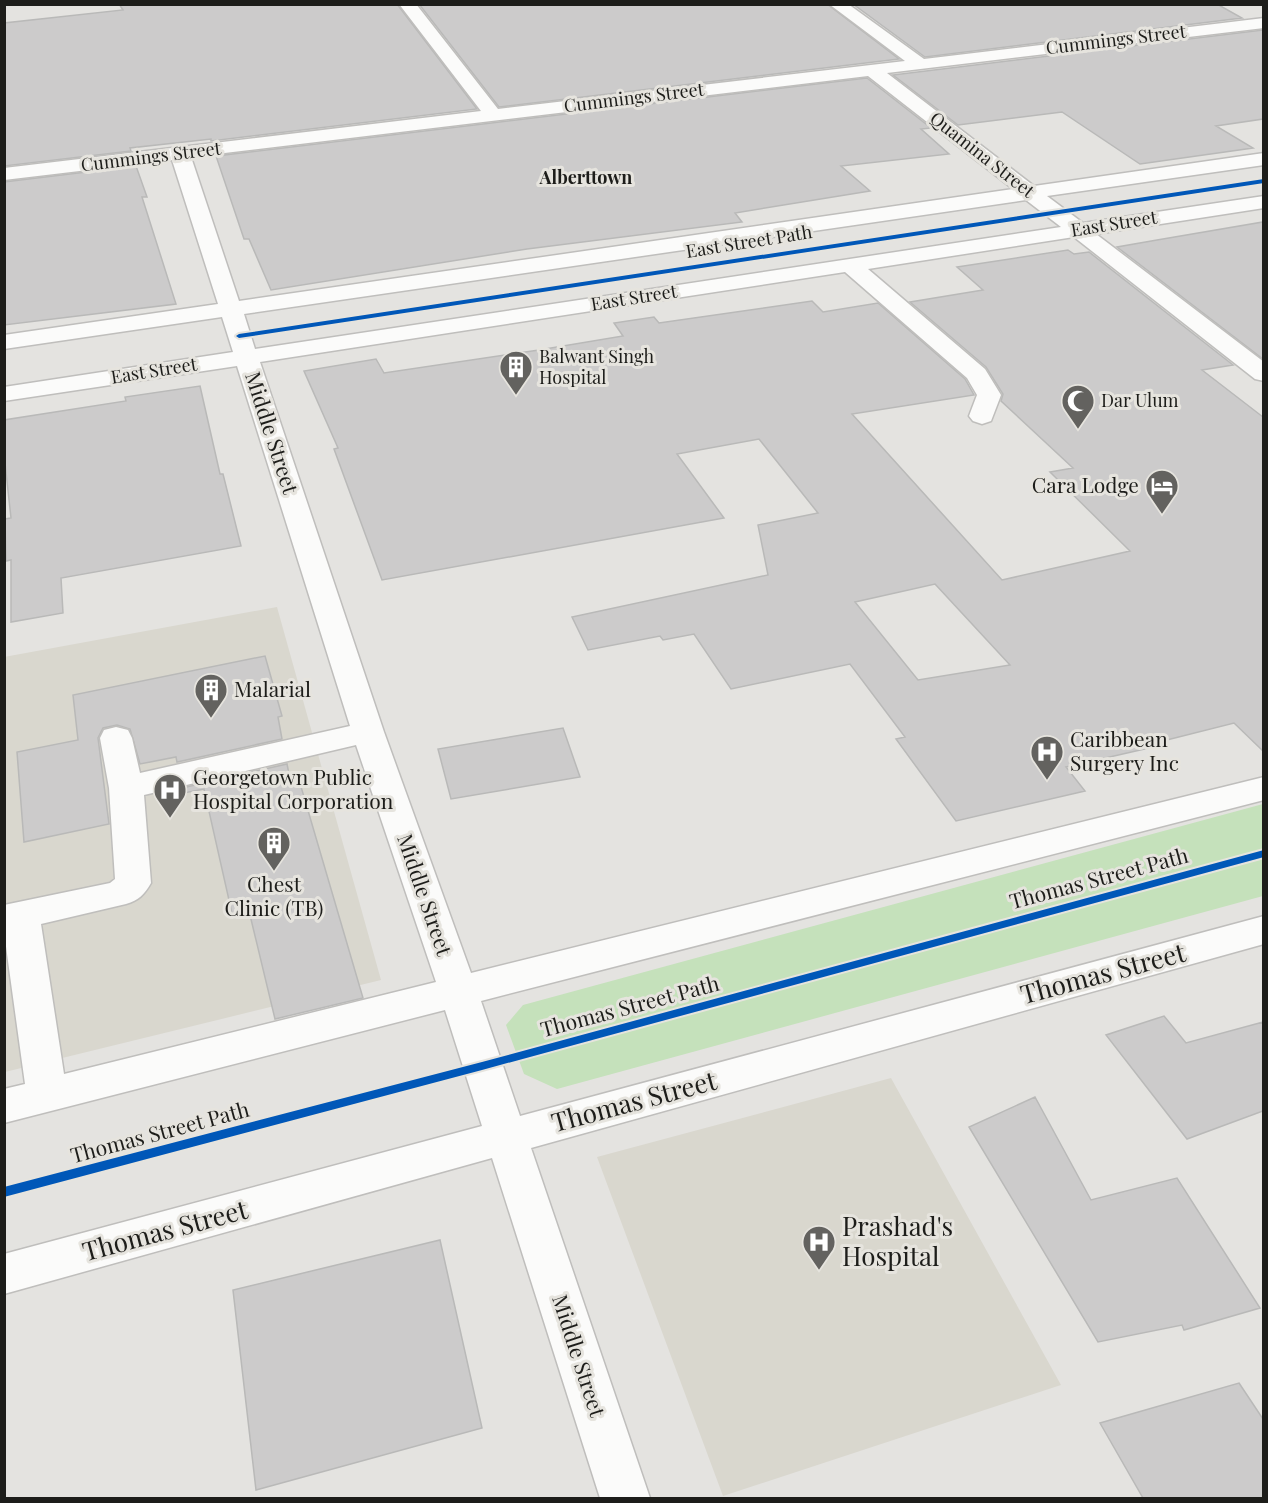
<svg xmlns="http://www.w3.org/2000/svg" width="1268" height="1503" font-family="'Playfair Display',serif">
  <rect width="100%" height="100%" fill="#e4e3e0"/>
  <path fill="#d9d7ce" d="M277 607 381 980 5 1072 4 657Z
    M891 1078 1061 1385 723 1496 597 1157Z"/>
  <path fill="#c5e1bb" d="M1263 804V896L557 1089 524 1074 506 1025 523 1005Z"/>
  <path fill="#cccbcb" stroke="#b9b9b8" stroke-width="1.5" fill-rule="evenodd" d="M119 4H397L477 109 211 141V139L130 148 131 151 4 166V23L123 10Z
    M419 4H827L899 59 499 107Z
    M853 4H1217L1242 18 925 57Z
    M1263 30V119L1216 126 1253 148 1140 164 1062 112 958 125 893 75Z
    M867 78 931 128 921 129 949 154 841 166 870 191 735 213 742 222 527 249 271 290 249 239H244L216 156Z
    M136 166 147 197H142L176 304 4 325V182Z
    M1263 222V359L1117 247 1157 240Z
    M1068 250 1074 254 1089 252 1233 365 1202 370 1263 417V751L1234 723 1147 745 1149 748 1066 767 1085 791 956 821 896 739 905 737 850 664 731 689 694 634 663 640 660 636 588 650 572 617 768 575 758 525 818 513 759 439 677 454 724 518 382 580 334 449 338 448 304 371 376 359 384 373 539 350 623 336 614 323 654 317 659 323 812 301 823 312 878 303 965 379 974 395 852 414 1002 580 1130 551 1050 472 1073 468 1001 401 1003 394 986 367 910 302 983 290 957 267ZM935 584 1010 665 918 680 855 602Z
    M200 386 220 474H223L241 546 61 578 63 613 11 622V560L6 561 5 519 11 518 4 454V420L126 401 125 397Z
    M265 656 282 716 278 717 282 739 177 762 176 757 140 764 130 729 117 725 103 728 98 738 109 824 24 842 17 752 78 740 73 695Z
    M563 728 580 777 451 799 438 749Z
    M287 764 289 774 297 773 363 998 275 1019 250 915 233 918 204 789 183 793 182 788Z
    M1164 1016 1186 1043 1263 1022V1111L1187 1139 1106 1035Z
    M1035 1097 1091 1200 1177 1178 1260 1308 1184 1330 1182 1325 1098 1342 969 1127Z
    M440 1240 482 1428 256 1490 233 1290Z
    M1239 1383 1263 1419V1498H1143L1100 1423Z"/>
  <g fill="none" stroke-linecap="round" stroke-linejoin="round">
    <g stroke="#bfbebc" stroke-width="3">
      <path id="minor" d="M399 4H416L498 109 905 61 829 4H848L924 59 1264 18V28L887 73 1034 186 1264 153V165L1047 196 1083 223 1264 196V208L1096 234 1264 362V381L1255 379 1074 237 868 269 985 369 1001 395 991 421 982 424 973 421 969 416 977 395 967 378 845 272 260 362 384 732 471 973 1264 777V800L481 1001 520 1116 1264 916V944L531 1148 650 1498H600L492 1158 4 1294V1254L482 1126 445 1010 4 1123V1089L25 1084 4 932V905L110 883 115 879 109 788 100 738 104 730 116 727 128 730 132 738 140 773 350 726 237 366 4 401V387L233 352 222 317 4 349V335L218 304 172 160 4 180V168L481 111ZM868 76 1013 189 239 301 191 157ZM1026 200 1061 227 255 349 244 314ZM356 745 436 982 64 1074 41 924 126 904C139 900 144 895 151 883L144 795Z"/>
    </g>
    <use href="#minor" fill="#fbfbfa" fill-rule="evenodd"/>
    <g stroke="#e6e4de" stroke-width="4">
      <path id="cycleway" d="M1264 179V183L239 338 236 336 239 334Z
        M1264 850V857L482 1070 4 1197V1187L482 1062Z"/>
    </g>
    <use href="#cycleway" fill="#0057b8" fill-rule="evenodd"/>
  </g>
  <defs>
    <g id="building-pin" transform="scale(1.725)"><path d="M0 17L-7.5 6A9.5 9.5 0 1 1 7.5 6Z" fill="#63625f" stroke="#e6e4de"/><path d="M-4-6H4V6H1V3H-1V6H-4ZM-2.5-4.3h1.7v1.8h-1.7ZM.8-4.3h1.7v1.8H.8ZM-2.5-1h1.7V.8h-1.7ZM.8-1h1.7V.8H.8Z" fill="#fff"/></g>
    <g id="mosque-pin" transform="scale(1.725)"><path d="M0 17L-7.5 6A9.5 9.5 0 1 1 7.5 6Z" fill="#63625f" stroke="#e6e4de"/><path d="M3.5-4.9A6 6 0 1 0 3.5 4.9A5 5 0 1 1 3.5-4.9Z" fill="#fff"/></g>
    <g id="hotel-pin" transform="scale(1.725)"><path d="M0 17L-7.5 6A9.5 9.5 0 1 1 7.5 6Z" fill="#63625f" stroke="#e6e4de"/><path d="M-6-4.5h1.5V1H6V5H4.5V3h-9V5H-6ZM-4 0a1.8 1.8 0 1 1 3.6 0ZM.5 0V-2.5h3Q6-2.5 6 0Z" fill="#fff"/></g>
    <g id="hospital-pin" transform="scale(1.725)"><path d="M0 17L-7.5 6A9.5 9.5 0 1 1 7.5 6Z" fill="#63625f" stroke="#e6e4de"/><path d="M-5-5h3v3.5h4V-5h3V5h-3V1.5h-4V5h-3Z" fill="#fff"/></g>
  </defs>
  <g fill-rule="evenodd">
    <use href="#building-pin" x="516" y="367"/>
    <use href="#mosque-pin" x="1078" y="401"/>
    <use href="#hotel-pin" x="1162" y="486"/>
    <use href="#building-pin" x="211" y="690"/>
    <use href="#hospital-pin" x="1047" y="752"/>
    <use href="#hospital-pin" x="170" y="790"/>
    <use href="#building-pin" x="274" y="843"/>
    <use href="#hospital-pin" x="819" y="1242"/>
  </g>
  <g text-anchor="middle" stroke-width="6" stroke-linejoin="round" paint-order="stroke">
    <g font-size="18" fill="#1d1d1a" stroke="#e6e4de">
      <text transform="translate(1116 40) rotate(-7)" y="6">Cummings Street</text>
      <text transform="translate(634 98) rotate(-7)" y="6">Cummings Street</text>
      <text transform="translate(982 155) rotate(38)" y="6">Quamina Street</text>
      <text transform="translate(151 157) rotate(-7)" y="6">Cummings Street</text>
      <text transform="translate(1114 224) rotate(-9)" y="6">East Street</text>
      <text transform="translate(749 242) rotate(-9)" y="6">East Street Path</text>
      <text transform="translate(634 298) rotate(-9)" y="6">East Street</text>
      <text transform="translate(154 371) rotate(-9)" y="6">East Street</text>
    </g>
    <g font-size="18" font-weight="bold" fill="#1d1d1a" stroke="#e6e4de">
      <text x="586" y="184">Alberttown</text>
    </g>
    <g font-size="18" fill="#1d1d1a" stroke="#e6e4de" text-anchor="start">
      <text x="539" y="363">Balwant Singh<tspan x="539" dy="21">Hospital</tspan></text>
      <text x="1101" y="407">Dar Ulum</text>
    </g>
    <g font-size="21" fill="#1d1d1a" stroke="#e6e4de">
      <text transform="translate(271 433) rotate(72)" y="7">Middle Street</text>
      <text transform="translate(1099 879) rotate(-15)" y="7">Thomas Street Path</text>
      <text transform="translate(424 895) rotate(71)" y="7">Middle Street</text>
      <text transform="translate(630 1007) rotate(-15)" y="7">Thomas Street Path</text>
      <text transform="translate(160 1133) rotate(-15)" y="7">Thomas Street Path</text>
      <text transform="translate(578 1356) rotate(72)" y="7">Middle Street</text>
    </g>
    <g font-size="21" fill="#1d1d1a" stroke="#e6e4de" text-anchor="start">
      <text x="1139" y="493" text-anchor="end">Cara Lodge</text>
      <text x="234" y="697">Malarial</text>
      <text x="1070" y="747">Caribbean<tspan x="1070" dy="24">Surgery Inc</tspan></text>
      <text x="193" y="785">Georgetown Public<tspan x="193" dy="24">Hospital Corporation</tspan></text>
      <text x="274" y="892" text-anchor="middle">Chest<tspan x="274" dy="24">Clinic (TB)</tspan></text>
    </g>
    <g font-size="26" fill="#1d1d1a" stroke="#e6e4de">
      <text transform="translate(1103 974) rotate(-15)" y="9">Thomas Street</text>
      <text transform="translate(634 1102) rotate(-15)" y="9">Thomas Street</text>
      <text transform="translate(165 1231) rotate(-15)" y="9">Thomas Street</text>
    </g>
    <g font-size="26" fill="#1d1d1a" stroke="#e6e4de" text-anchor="start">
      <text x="842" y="1236">Prashad's<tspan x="842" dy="30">Hospital</tspan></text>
    </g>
  </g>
  <rect width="1268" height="1503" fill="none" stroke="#1d1d1a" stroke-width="12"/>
</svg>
